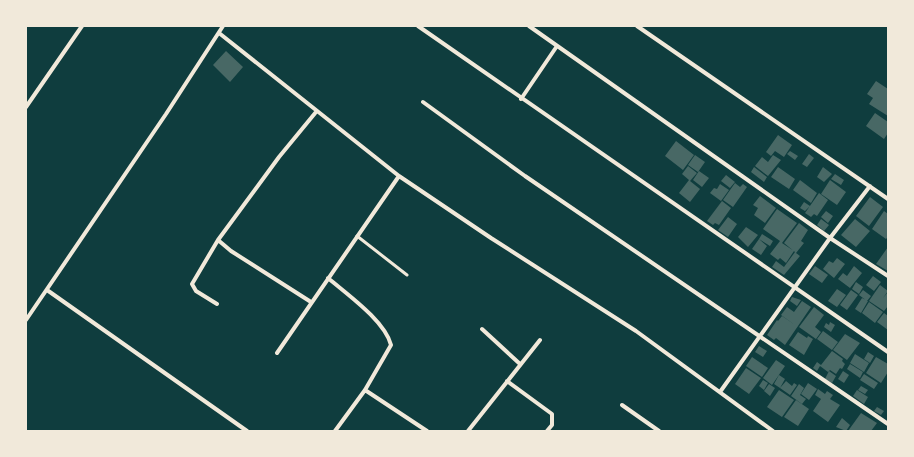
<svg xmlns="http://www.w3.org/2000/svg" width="914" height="457" font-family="'Fira Sans Condensed',sans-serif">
  <rect width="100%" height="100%" fill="#0f3d3e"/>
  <path fill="#486865" d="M226 51 243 67 230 82 213 65Z
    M876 81 888 89V116L869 104 873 98 867 94Z
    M875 113 888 122V133L884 139 866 126Z
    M778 135 792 145 784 157 775 151 771 156 766 152Z
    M676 141 694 155 683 170 665 156Z
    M790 151 798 156 795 160 787 154Z
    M809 154 814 158 807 167 802 164Z
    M695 155 705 162 698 172 688 165Z
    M773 155 781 160 768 176 755 166 762 157 768 162Z
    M688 166 697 173 690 181 700 189 690 202 679 193 689 180 682 174Z
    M754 167 767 177 764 182 751 172Z
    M778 167 795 179 789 189 771 177Z
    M823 167 832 174 824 182 817 177Z
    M699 171 709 178 702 187 693 180Z
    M835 174 844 180 841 185 831 179Z
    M726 175 735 182 730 188 721 181Z
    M800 180 817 193 811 203 793 190Z
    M830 180 846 192 837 205 821 194Z
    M735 183 740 187 743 184 747 187 733 207 723 200Z
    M720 184 729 190 721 201 710 193 714 188 717 189Z
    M819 193 828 200 817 216 814 214 811 217 805 213Z
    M760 196 776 208 765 223 754 215 758 208 753 205Z
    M870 197 883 207 869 226 856 216Z
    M722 201 731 208 719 225 715 223 713 225 707 221Z
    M804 202 810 206 805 211 800 208Z
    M777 209 797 223 782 243 794 251 786 263 780 258 778 260 770 254 780 241 763 229Z
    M826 211 833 216 828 223 821 217Z
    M884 211 888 214V237L886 239 872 229Z
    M728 217 737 224 728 237 718 230Z
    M821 219 829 225 824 231 817 225Z
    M855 219 870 231 856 247 841 235Z
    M799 223 808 230 801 241 804 243 796 253 800 256 784 275 772 267 776 261 784 267 795 252 784 243Z
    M746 227 758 235 748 247 738 237Z
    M762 234 773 241 770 246 759 239Z
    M759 239 767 246 761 255 752 249Z
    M888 247V271L876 264Z
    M837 258 845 264 834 278 823 269 829 261 833 263Z
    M815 266 828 275 822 283 809 274Z
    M854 266 862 273 850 288 838 279 843 273 847 276Z
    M873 276 881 282 874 291 866 285Z
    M856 282 863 287 859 294 852 289Z
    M880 285 888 291 883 298 888 292V306L884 311 869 301Z
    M837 289 846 295 837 307 828 301Z
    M851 290 858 295 847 310 840 305Z
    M863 290 871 296 867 301 859 295Z
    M792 297 801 300 797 306 790 301Z
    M862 298 868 301 861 313 855 309Z
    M802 301 811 307 785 345 776 338 774 340 767 335 777 320 778 321 782 316 795 325 781 315 787 307 794 312Z
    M869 302 883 312 875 323 862 313Z
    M814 307 824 315 815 327 821 332 816 339 799 327Z
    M884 313 888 316V330L877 322Z
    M830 322 835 325 831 332 824 327 826 323 829 325Z
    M823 331 838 342 832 350 817 339Z
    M798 332 807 338 808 336 813 339 804 355 789 345Z
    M845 334 860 343 847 360 833 350Z
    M759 346 767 351 763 357 755 352Z
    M832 351 843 359 842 361 845 364 842 369 840 368 836 374 830 370 828 372 820 366 817 371 813 368 817 362 821 365Z
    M868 352 874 356 870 363 864 359Z
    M855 354 869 363 864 372 850 363Z
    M752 357 768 368 762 377 746 366Z
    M876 357 888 364V372L881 383 866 373Z
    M776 360 785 366 772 385 763 378Z
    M850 364 863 372 860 378 847 369Z
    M746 368 761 378 749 394 735 384Z
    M829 371 836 376 832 383 825 379Z
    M843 371 849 375 844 383 838 379Z
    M864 374 878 383 874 389 860 380Z
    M779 375 785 379 780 388 774 384Z
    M763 380 768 383 764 390 759 386Z
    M786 381 792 386 794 383 797 385 790 395 780 388Z
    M808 383 817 389 809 400 801 394Z
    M769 384 775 388 770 396 764 391Z
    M799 384 804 388 800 395 806 399 802 404 791 396Z
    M861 386 868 390 865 394 858 390Z
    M818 389 825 394 827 391 833 395 830 399 840 405 828 422 813 411 821 399 815 395Z
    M779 390 794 400 782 417 767 407Z
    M857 390 868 397 864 404 853 396Z
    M796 400 809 409 798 426 784 417Z
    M877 407 884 411 881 415 874 411Z
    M861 413 877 423 871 431H848Z
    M842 418 850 425 846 431 836 427Z"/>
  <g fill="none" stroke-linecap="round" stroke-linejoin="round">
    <path stroke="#f1e9da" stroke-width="3" d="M357 236 407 275"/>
    <path stroke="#f1e9da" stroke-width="4" d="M418 26 888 352
      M529 26 830 238 888 276
      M637 26 888 199
      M219 33 399 176 491 238 636 331 773 431
      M521 99 557 46
      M423 102 525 176 888 424
      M26 107 82 26
      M328 278C348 295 385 321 391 345L365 390 335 431
      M47 290 247 431
      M311 302 231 251 218 240 279 157 316 112
      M217 304 196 291 192 284 218 240
      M26 320 166 114 223 26
      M482 329 520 364
      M277 353 399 176
      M507 381 552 414V425L547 431
      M365 390 427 431
      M720 392 830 238 870 186
      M622 405 659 431
      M468 431 540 340"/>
  </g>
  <rect width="914" height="457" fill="none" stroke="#f1e9da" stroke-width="54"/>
</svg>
